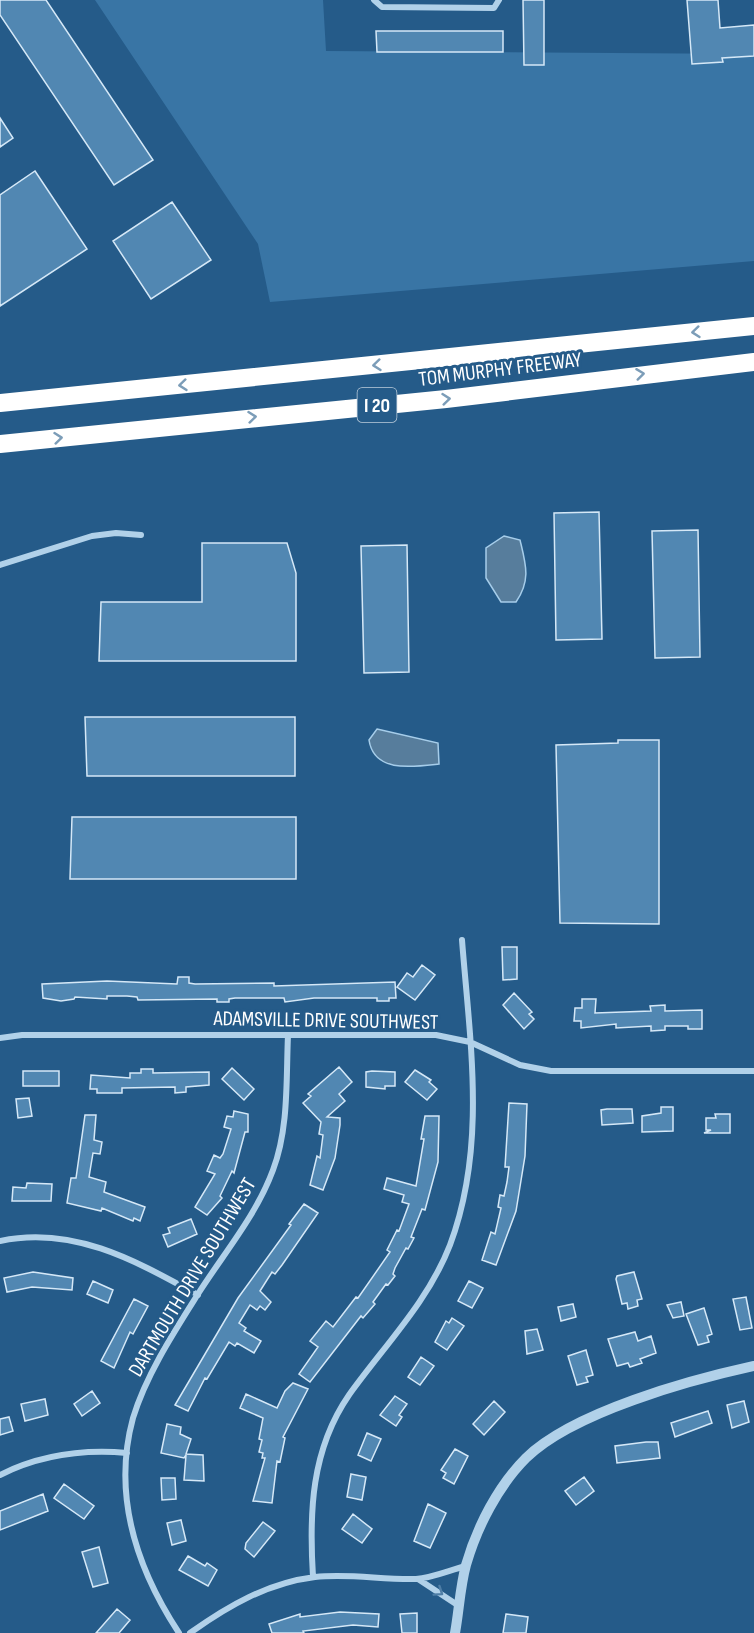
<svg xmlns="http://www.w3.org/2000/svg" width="754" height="1633" font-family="'Sofia Sans Condensed',sans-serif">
  <rect width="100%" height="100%" fill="#255b89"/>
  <path fill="#3975a5" d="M95 0H323L326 51 754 54V261L270 302 258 244Z"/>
  <path fill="#577d9c" stroke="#a6cdea" stroke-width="1.5" d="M504 536 520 540C526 565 531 580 516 602H501L486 578V548Z
    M377 729 438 743 439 764C412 767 374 773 369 740Z"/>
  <path fill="#5187b2" stroke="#d5e8f7" stroke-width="1.5" d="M0 0H46L153 160 114 185 0 15Z
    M523 0H544V65H524Z
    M687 0H718L720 28 754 25V56L722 58 723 62 692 64Z
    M376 31H503V52H377Z
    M0 118 13 138 0 147Z
    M35 171 87 249 0 306V195Z
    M172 202 211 260 151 299 113 241Z
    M599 512 602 639 556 640 554 513Z
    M698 530 700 657 655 658 652 531Z
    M202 543H287L296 573V661H99L101 602H202Z
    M407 545 409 672 364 673 361 546Z
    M85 717H295V776H87Z
    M618 740H659V924L560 923 556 745 618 743Z
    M72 817H296V879H70Z
    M502 947H517V979L503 980Z
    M422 965 435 975 415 1000 397 987 407 973 413 977Z
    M178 977H189V983L195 984 274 983V986L395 982 396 998H389V1001H377V998H314L285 1002 284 998H235L229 999V1002H217V999L138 1000 137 997 127 996H107V999L75 997 74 999 61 1001 43 998 42 984 107 981 177 984Z
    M514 993 532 1012 529 1014 534 1019 524 1029 503 1005Z
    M582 999H596L595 1013 651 1011 650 1006 665 1005V1011L702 1010V1029H688V1026H665V1030L651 1031V1026L616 1028V1024L581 1028V1021H574L575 1008H582Z
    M339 1067 352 1082 339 1094 345 1101 327 1117 340 1118V1125L335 1158 323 1190 310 1185 317 1156 320 1158 323 1135 319 1134 321 1122 303 1103 311 1096 308 1094Z
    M232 1068 254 1089 244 1100 222 1079Z
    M141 1069H153V1073L209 1072V1085L186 1087V1092L175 1093V1087L122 1088V1093H97V1089H90L91 1075 130 1078V1073H141Z
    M415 1070 431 1080 429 1082 437 1089 427 1100 405 1082Z
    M23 1071H59V1086H23Z
    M372 1071 395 1072V1086H385V1089L366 1087V1072Z
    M29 1098 32 1116 18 1118 16 1099Z
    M509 1103 527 1104 525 1156 516 1211 496 1265 482 1260 491 1232 495 1234 501 1208 498 1207 500 1195 504 1196 507 1182 509 1167H505Z
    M661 1107H673V1131L642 1132V1116L661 1113Z
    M607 1109H632L633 1123 602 1125 601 1110Z
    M234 1111 248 1114V1132H245L234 1173 232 1171 220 1196 222 1198 207 1215 195 1207 215 1174 207 1171 214 1155 220 1158 223 1154 231 1129 224 1127 227 1116 233 1117Z
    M715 1114H730V1133H704L711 1130H706V1118H716Z
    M85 1115H96L94 1140 102 1142 100 1154 93 1153 89 1177 106 1182 104 1192 145 1207 140 1221 134 1218 133 1221 102 1208 101 1211 67 1203 71 1178H76Z
    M425 1116H439L438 1162 425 1210 422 1209 411 1237 414 1238 408 1249 406 1248 395 1268 393 1274 395 1276 388 1285 386 1284 373 1302 375 1304 363 1318 361 1316 310 1382 299 1374 318 1347 310 1341 326 1321 333 1327 356 1297 358 1298 390 1252 387 1250 397 1230 399 1231 409 1204 402 1202 404 1195 384 1189 387 1178 416 1186 424 1139H421Z
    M27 1183 52 1184 51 1201H12L13 1187 26 1188Z
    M304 1204 318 1213 282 1265 275 1274 272 1272 260 1291 271 1302 265 1310 260 1306 257 1310 250 1305 239 1323 246 1328 244 1331 261 1341 254 1353 237 1343 235 1346 229 1342 207 1379 205 1378 188 1411 175 1405 238 1298 291 1225 289 1224Z
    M191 1219 197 1234 168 1247 163 1235 170 1233 168 1228Z
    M33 1272 73 1278 72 1290 32 1287 7 1292 4 1278Z
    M634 1272 642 1299 637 1300 638 1306 628 1309 627 1303 622 1304 616 1279 617 1276Z
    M93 1281 113 1290 108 1303 87 1294Z
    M469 1281 483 1288 472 1308 458 1301Z
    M746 1297 752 1328 740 1330 733 1299Z
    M134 1299 148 1306 133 1334 130 1332 114 1368 101 1361Z
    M681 1302 684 1316 673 1318 667 1305Z
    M573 1304 576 1317 561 1321 558 1307Z
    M704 1308 712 1334 707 1336 709 1342 698 1345 686 1314Z
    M452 1318 464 1326 447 1350 435 1342 446 1321 449 1323Z
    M537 1329 543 1350 527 1354 525 1331Z
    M635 1332 638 1341 651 1336 656 1353 640 1359 642 1363 630 1367 628 1363 617 1366 608 1339Z
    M586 1350 593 1375 586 1377 588 1382 577 1385 568 1356Z
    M421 1357 434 1366 420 1385 408 1377Z
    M293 1383 308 1389 283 1437 285 1438 280 1462 277 1461 272 1503 253 1501 265 1458H262L263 1453 259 1452 262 1440 259 1439 263 1418 240 1408 246 1394 277 1408 285 1391Z
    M92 1391 100 1403 82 1416 74 1404Z
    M395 1396 407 1404 399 1415 402 1417 396 1426 380 1415Z
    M45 1399 48 1415 25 1421 21 1404Z
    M494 1401 505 1412 484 1435 473 1424Z
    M744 1401 749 1422 732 1428 727 1405Z
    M708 1411 712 1423 675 1437 671 1423Z
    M9 1417 13 1431 0 1435V1419Z
    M167 1424 181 1427 180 1434 191 1439 186 1454 203 1455 204 1481 184 1480 186 1455 184 1458 161 1453Z
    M367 1433 381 1439 371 1461 358 1455Z
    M646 1442H658L660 1458 617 1463 615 1446Z
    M455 1449 468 1456 454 1484 443 1478 446 1473 441 1470Z
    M351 1474 366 1477 362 1500 347 1497Z
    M584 1477 594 1491 576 1505 565 1491Z
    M161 1478H175L176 1499 162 1500Z
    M64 1484 94 1506 84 1519 54 1498Z
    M43 1494 48 1511 0 1530V1511Z
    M428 1504 446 1513 430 1548 414 1541Z
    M353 1514 372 1529 362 1543 342 1529Z
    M181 1520 186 1541 172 1545 167 1523Z
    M263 1522 275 1531 254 1557 245 1549 246 1543Z
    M99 1547 108 1583 93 1587 82 1552Z
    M188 1556 205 1566 207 1563 217 1570 208 1586 179 1570Z
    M117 1609 130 1620 119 1633H96Z
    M340 1612 379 1614 378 1627 353 1625 303 1631 304 1633H272L269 1624 300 1614V1617Z
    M417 1613V1633H402L400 1614Z
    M506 1614 528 1617 526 1633H503Z"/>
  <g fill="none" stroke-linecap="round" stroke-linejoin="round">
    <path stroke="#b1d1e9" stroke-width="6" d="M374 0 382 7 494 8 499 0
      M0 565 92 536 116 533 141 535
      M0 1038 22 1035H436L470 1042 520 1065 551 1071H754
      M0 1241C73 1225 136 1261 198 1295
      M0 1475C40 1455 82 1449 127 1453
      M313 1577C309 1513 311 1450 349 1395 384 1346 428 1302 450 1245 487 1146 470 1043 462 940
      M418 1579 459 1606
      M179 1633C137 1569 112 1495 133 1418 146 1375 174 1332 198 1294 224 1253 256 1216 273 1170 289 1128 286 1079 288 1035
      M190 1633C228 1606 267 1583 315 1577 349 1573 382 1580 416 1579 432 1578 450 1570 466 1566"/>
    <path stroke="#b1d1e9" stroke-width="10" d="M455 1633C459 1611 460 1587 466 1565 477 1527 498 1486 526 1458 573 1412 690 1380 754 1366"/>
    <path stroke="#fff" stroke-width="18" d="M0 403 754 326
      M0 444 446 399 754 362"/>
  </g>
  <defs><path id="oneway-chevron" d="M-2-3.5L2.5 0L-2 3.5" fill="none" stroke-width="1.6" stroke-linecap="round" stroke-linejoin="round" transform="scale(1.5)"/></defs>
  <g stroke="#7c9db8">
    <use href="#oneway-chevron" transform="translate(696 332) rotate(174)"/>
    <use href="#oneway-chevron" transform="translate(377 365) rotate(174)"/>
    <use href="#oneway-chevron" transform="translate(640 374) rotate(-7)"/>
    <use href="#oneway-chevron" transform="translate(183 385) rotate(174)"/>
    <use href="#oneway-chevron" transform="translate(446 399) rotate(-6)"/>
    <use href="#oneway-chevron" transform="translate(252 417) rotate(-6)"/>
    <use href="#oneway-chevron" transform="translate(58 438) rotate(-6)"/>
  </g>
  <use stroke="#4f7ea6" href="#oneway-chevron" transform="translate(439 1592) rotate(34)"/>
  <g text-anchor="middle" stroke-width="6" stroke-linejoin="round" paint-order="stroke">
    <rect fill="#255b89" stroke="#becedc" stroke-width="1.5" x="357.5" y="388" width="39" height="34" rx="4.5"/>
    <g font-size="20" font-weight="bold" fill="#fff">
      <text x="377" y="412">I 20</text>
    </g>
    <g font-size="21" fill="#fff" stroke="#255b89">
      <text transform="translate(500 369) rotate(-7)" y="7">TOM MURPHY FREEWAY</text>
      <text transform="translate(326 1020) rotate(1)" y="7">ADAMSVILLE DRIVE SOUTHWEST</text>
      <text transform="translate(192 1277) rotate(-59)" y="7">DARTMOUTH DRIVE SOUTHWEST</text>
    </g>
  </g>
</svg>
